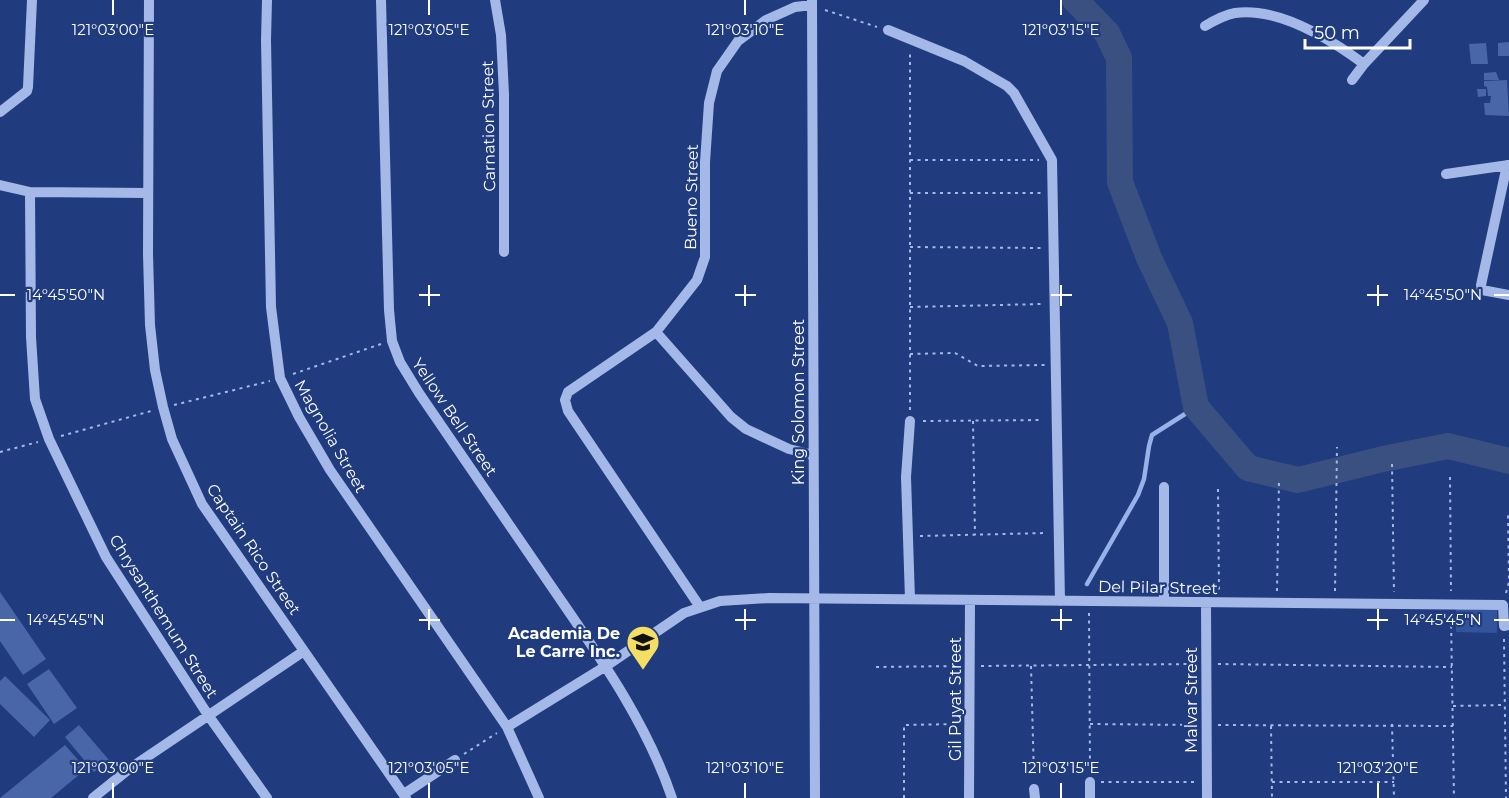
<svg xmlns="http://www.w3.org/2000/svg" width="1509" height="798" font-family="Montserrat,sans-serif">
  <rect width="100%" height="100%" fill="#203c7e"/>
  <path fill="#32549d" d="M1456 609H1497V633L1456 632Z"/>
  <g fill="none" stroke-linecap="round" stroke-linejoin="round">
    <path stroke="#97b2e9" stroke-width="4.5" d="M1087 584 1138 495 1144 479 1149 446 1152 435 1196 407"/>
    <path stroke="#3a5081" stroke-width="26" d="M1075 0 1107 33 1119 58 1120 182 1149 258 1180 323 1196 407 1248 468 1298 480 1383 459 1448 446 1509 461"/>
  </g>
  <path fill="#4866a8" d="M1509 42V56H1498V43Z
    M1486 43 1488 64H1471L1469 44Z
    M1496 72 1499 80H1484V73Z
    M1507 80 1509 116 1485 115 1484 103H1490L1491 96H1488L1487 87 1484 86V81Z
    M1477 89H1486V96L1478 97Z
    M0 592 46 659 23 675 0 641Z
    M49 669 77 708 54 724 27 684Z
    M5 676 50 720 34 737 0 704V681Z
    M79 725 109 760 94 772 65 737Z
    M65 745 86 769 51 798H0Z"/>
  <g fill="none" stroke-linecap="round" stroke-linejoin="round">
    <path stroke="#a4b9e7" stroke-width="2" stroke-dasharray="3 4.5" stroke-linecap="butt" d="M825 10 877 27
      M910 160H1039
      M910 193H1042
      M910 247 1042 248
      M910 307 1042 304
      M910 354 955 353 978 366 1045 365
      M293 374 381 344
      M174 405 270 381
      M910 410V53
      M923 421 1043 420
      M973 421 975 535
      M61 436 151 411
      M0 452 38 442
      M1392 464 1394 592
      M1450 477 1451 591
      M1218 489 1219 590
      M920 536 1046 533
      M1277 591 1279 480
      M1335 591 1337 447
      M1506 593 1509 582 1508 515
      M1089 613 1090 769
      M1451 618 1454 798
      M1504 639 1506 798
      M1218 664 1452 667
      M981 666 1194 664
      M1031 666 1034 777
      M876 667 957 666
      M1453 706 1504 705
      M1090 724 1195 725
      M1392 724 1394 798
      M1218 725 1453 726
      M1271 726 1272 798
      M464 754 497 733
      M1101 782H1195
      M1272 782H1394
      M904 798V725L956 724"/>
    <path stroke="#a4b9e7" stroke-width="10" d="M149 0 148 254 150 325 155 370 163 407 172 439 202 504 406 798
      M267 0 266 40 271 307 280 378 299 417 330 470 507 727 539 798
      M381 0 389 310 392 341 400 362 419 393C465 461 512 528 558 596 602 660 647 724 672 798
      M495 0 501 35 504 94V252
      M812 0 815 798
      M1205 26C1215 20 1224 15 1235 13 1279 7 1330 39 1364 64
      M888 30 964 61 1007 86 1014 93 1052 160 1060 601
      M1352 80 1364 64 1424 0
      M0 112 27 91 28 87 32 0
      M1507 165 1481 285 1482 290 1509 295
      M1446 174 1509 165
      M0 185 30 192 148 193
      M30 192 31 337 35 399 49 439 106 557 208 715 267 798
      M656 332 731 417 746 429 789 449 813 455
      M1164 487V602
      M910 599 906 477 910 421
      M1206 602 1207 798
      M700 607 568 411 565 400 568 392 656 332 697 280 705 257V162L709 103 717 71 738 41 766 20 795 7 812 5
      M507 727 606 666 684 613 720 601 769 598 1503 605 1504 626 1509 625
      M1090 782V798
      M1034 789 1035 798
      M404 794 455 760
      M93 798 129 769 304 651
      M969 798 970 600"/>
  </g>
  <path fill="none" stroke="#fff" stroke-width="2" d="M113 0V15M429 0V15M745 0V15M1061 0V15M429 285V306M745 285V306M1061 285V306M1378 285V306M0 295H15M419 295H440M735 295H756M1051 295H1072M1367 295H1388M1494 295H1509M429 609V630M745 609V630M1061 609V630M1378 609V630M0 620H15M419 620H440M735 620H756M1051 620H1072M1367 620H1388M1494 620H1509M113 783V798M429 783V798M745 783V798M1061 783V798M1378 783V798"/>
  <defs>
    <g id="school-pin" transform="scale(1.725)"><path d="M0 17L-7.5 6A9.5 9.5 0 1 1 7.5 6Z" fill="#f5de64" stroke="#203c7e"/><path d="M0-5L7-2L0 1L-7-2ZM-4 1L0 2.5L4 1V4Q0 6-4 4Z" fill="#111"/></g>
  </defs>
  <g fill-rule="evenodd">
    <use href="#school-pin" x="643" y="642"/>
  </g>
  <g text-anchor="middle" stroke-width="4.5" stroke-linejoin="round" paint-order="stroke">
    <g font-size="16" fill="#fff" stroke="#203c7e">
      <text transform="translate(488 126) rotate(-91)" y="6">Carnation Street</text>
      <text transform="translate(691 197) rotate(-89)" y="6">Bueno Street</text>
      <text transform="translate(798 402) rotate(-90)" y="6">King Solomon Street</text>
      <text transform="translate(455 417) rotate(56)" y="6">Yellow Bell Street</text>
      <text transform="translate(331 436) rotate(60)" y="6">Magnolia Street</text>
      <text transform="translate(254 549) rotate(56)" y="6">Captain Rico Street</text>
      <text transform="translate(1158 587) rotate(1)" y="6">Del Pilar Street</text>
      <text transform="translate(164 616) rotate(58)" y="6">Chrysanthemum Street</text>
      <text transform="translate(955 699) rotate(-90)" y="6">Gil Puyat Street</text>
      <text transform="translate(1191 700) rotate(-90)" y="6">Malvar Street</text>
    </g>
    <g font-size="16" font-weight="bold" fill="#fff" stroke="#203c7e" text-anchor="end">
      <text x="620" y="639">Academia De<tspan x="620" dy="18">Le Carre Inc.</tspan></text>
    </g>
  </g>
  <g font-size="15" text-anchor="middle" fill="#fff" stroke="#203c7e" stroke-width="4.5" stroke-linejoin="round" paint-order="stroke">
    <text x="113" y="35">121°03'00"E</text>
    <text x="429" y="35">121°03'05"E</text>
    <text x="745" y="35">121°03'10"E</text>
    <text x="1061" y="35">121°03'15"E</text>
    <text x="66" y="300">14°45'50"N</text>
    <text x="1443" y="300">14°45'50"N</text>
    <text x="66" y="625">14°45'45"N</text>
    <text x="1443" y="625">14°45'45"N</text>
    <text x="113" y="773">121°03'00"E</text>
    <text x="429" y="773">121°03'05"E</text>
    <text x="745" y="773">121°03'10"E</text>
    <text x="1061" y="773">121°03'15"E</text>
    <text x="1378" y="773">121°03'20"E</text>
  </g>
  <path d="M1305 39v9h105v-9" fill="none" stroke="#ffffff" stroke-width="3"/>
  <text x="1314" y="39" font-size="18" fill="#ffffff" stroke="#203c7e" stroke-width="4.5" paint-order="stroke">50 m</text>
</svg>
